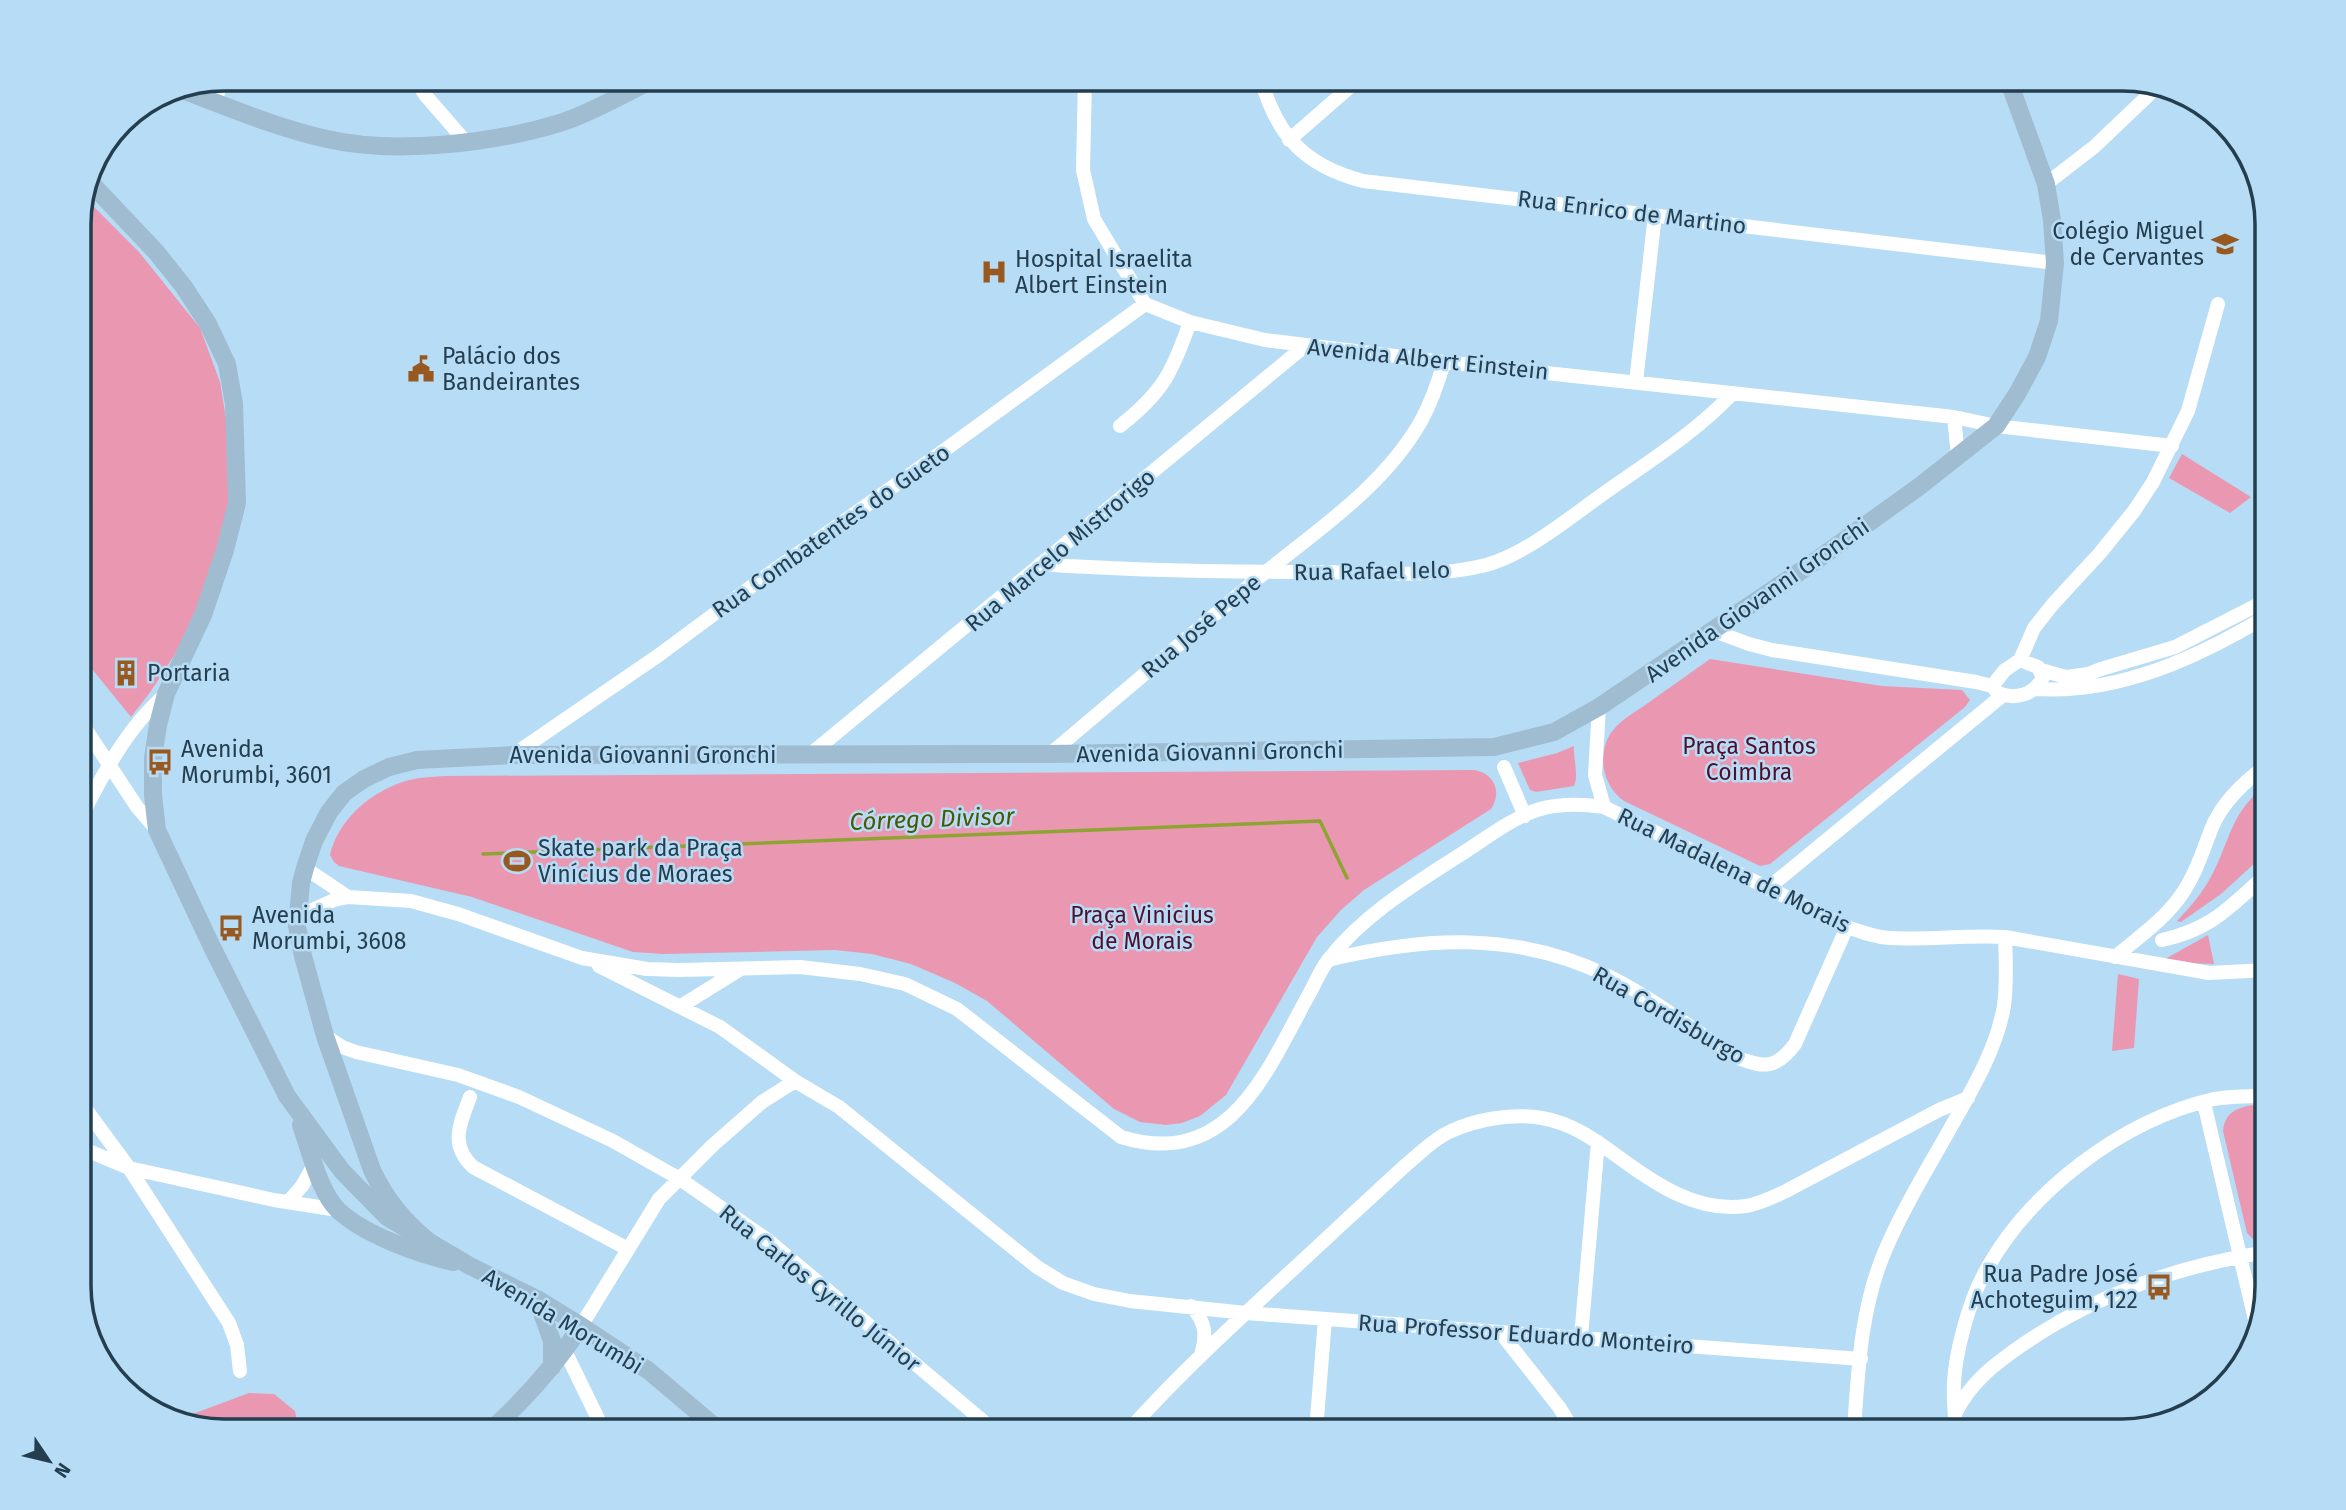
<svg xmlns="http://www.w3.org/2000/svg" width="2346" height="1510" font-family="'Fira Sans',sans-serif">
  <rect width="100%" height="100%" fill="#b7dcf5"/>
  <path fill="#ea98b2" d="M83 196 139 252 200 328 220 382 233 461 229 529 205 595 179 648 151 691 131 717 79 653V215Z
    M2182 454 2251 497 2230 513 2169 478Z
    M1710 659 1882 686 1962 690 1970 700 1965 707 1770 864 1760 866 1624 801C1601 785 1596 750 1614 729 1623 718 1637 711 1648 703 1669 688 1690 673 1710 659Z
    M1574 746C1573 758 1579 775 1574 786L1536 792 1530 790 1518 763 1557 753Z
    M1473 770C1493 772 1503 791 1491 809L1364 890 1341 910 1317 937 1226 1095 1200 1116 1182 1123 1166 1125 1140 1122 1114 1109 987 1001 955 983 911 964 872 954 835 950 664 954 633 952 472 897 339 866 334 862 330 855C338 819 372 791 406 781 418 777 432 777 445 776Z
    M2267 785V852L2221 894 2181 922 2177 921C2191 906 2204 891 2213 873 2231 837 2232 810 2267 785Z
    M2208 935 2214 964 2187 963 2165 959Z
    M2118 974 2139 979 2134 1048 2112 1051Z
    M2267 1104V1244L2254 1240 2247 1233 2223 1131C2225 1107 2247 1105 2267 1104Z
    M249 1393 274 1394 295 1411 299 1431H224L182 1418Z"/>
  <g fill="none" stroke-linecap="round" stroke-linejoin="round">
    <path stroke="#8fa332" stroke-width="3.5" d="M483 854 1320 821 1347 878"/>
    <path stroke="#fff" stroke-width="14" d="M415 79 426 96 466 142
      M1085 79 1083 170 1094 219 1145 304 1190 322 1265 340 1444 362 1954 417 1996 426 2172 446
      M1261 79C1277 136 1305 166 1363 181L2055 263
      M1942 79 2011 86
      M217 102 219 80
      M1289 140 1359 79
      M2046 184 2094 147 2155 89
      M1636 382 1655 215
      M1954 417 1958 456
      M1120 426C1163 392 1172 373 1190 322
      M1040 564C1132 571 1224 572 1316 572 1372 572 1431 579 1486 565 1526 554 1569 518 1603 494 1648 462 1695 433 1733 393
      M1714 631 1749 644 1772 650 1976 682 1992 686 1998 693C2015 700 2035 695 2043 677L2038 667 2020 660
      M2041 670 2066 677 2088 674 2101 669 2175 647 2267 600
      M1992 686 2005 670 2020 660 2034 628 2053 604 2100 553 2134 511 2153 482 2188 411 2218 304
      M2036 689C2119 694 2197 658 2267 616
      M1599 707 1595 775 1604 807
      M79 719 137 807 157 830
      M812 753 1306 345
      M1050 754C1115 699 1180 644 1245 589 1305 538 1381 492 1421 421 1431 403 1438 383 1444 362
      M513 755 659 655 756 583 935 457 1145 304
      M1504 767 1525 816
      M79 821C102 776 127 727 166 694
      M305 868 348 897
      M1767 889 2003 695
      M297 926 312 910 334 900 348 897 411 901 458 914 582 958 647 969 679 970 800 967 860 974 905 984 957 1009 1121 1137C1229 1170 1266 1073 1308 996 1315 984 1320 970 1329 959 1365 913 1418 882 1466 851 1489 836 1514 817 1540 809 1561 803 1583 804 1604 807L1847 927C1861 932 1875 937 1890 938 1928 940 1966 935 2005 937L2209 973 2267 970
      M2162 940C2213 929 2230 906 2267 874
      M2115 957C2139 937 2164 920 2182 894 2197 872 2203 849 2213 825 2224 800 2245 781 2267 765
      M1328 960C1423 937 1515 931 1606 975 1652 997 1694 1031 1738 1058 1765 1068 1776 1069 1795 1044L1847 927
      M599 966 720 1027 795 1081 839 1107 1037 1267 1063 1283 1094 1294 1130 1301 1246 1313 1861 1359
      M681 1006 739 970
      M325 1036 342 1047 356 1052 458 1075 519 1097 613 1141 680 1179 769 1241 995 1431
      M470 1097C460 1124 449 1144 473 1167L628 1249
      M79 1100 129 1168 229 1323 237 1345 240 1371
      M2204 1103 2256 1324
      M79 1147 129 1168 274 1200 338 1210
      M288 1202 302 1186 315 1163
      M1191 1306C1206 1322 1207 1335 1201 1355
      M581 1326 659 1199 712 1146 762 1102 795 1081
      M1500 1332 1559 1407 1574 1431
      M1581 1337 1598 1142
      M93 1340 97 1342
      M565 1351 604 1431
      M1955 1414C1970 1382 1997 1362 2025 1343 2099 1293 2179 1266 2267 1252
      M2186 1414 2196 1411
      M1128 1431C1195 1356 1272 1290 1345 1221 1366 1202 1386 1183 1407 1164 1420 1153 1434 1139 1449 1132 1476 1119 1513 1113 1542 1118 1571 1123 1594 1139 1617 1156 1655 1184 1697 1213 1746 1206 1760 1204 1773 1197 1786 1191L1939 1110 1968 1098
      M1316 1431 1325 1319
      M1854 1431C1858 1369 1861 1302 1888 1244 1907 1200 1933 1160 1956 1118 1976 1083 1997 1046 2004 1006 2007 983 2006 960 2005 937
      M1956 1431C1955 1415 1953 1399 1954 1383 1955 1354 1969 1302 1983 1276 2027 1192 2122 1120 2214 1099 2231 1096 2250 1096 2267 1096"/>
    <path stroke="#9fbcd0" stroke-width="18" d="M177 88C226 106 276 128 327 139 396 155 496 143 563 122 591 113 628 92 654 79
      M87 179 157 253 184 287 208 324 227 364 234 404 237 503 225 550 203 615 166 694 158 725 153 758V795L157 830 212 947 287 1096 342 1171 387 1217 470 1266 537 1299 581 1326 649 1371 720 1431
      M301 1125C310 1150 319 1191 338 1210 364 1235 419 1254 453 1262
      M429 1242C404 1221 386 1200 372 1170L325 1036 303 956 297 926 301 883 305 868 314 841 329 812 344 793 364 779 389 767 417 760 513 755 1050 754 1494 747 1554 732 1599 707 1814 562 1920 486 1996 426 2017 394 2037 357 2049 321 2055 263 2052 220 2046 184 2008 79
      M537 1299 552 1341V1367
      M490 1431C525 1399 555 1366 581 1326"/>
  </g>
  <defs>
    <g id="school-bare" transform="scale(2.1)"><path d="M0-5L7-2L0 1L-7-2ZM-4 1L0 2.5L4 1V4Q0 6-4 4Z" fill="#97591f" stroke="#b7dcf5" stroke-width="2.5" paint-order="stroke"/></g>
    <g id="hospital-bare" transform="scale(2.1)"><path d="M-5-5h3v3.5h4V-5h3V5h-3V1.5h-4V5h-3Z" fill="#97591f" stroke="#b7dcf5" stroke-width="2.5" paint-order="stroke"/></g>
    <g id="civic-bare" transform="scale(2.1)"><path d="M-.6-6.5H3V-4.5H.6V-3L4-1V1h2V6H-6V1h2V-1L-.6-3ZM-1.2 2.5V6h2.4V2.5Z" fill="#97591f" stroke="#b7dcf5" stroke-width="2.5" paint-order="stroke"/></g>
    <g id="building-bare" transform="scale(2.1)"><path d="M-4-6H4V6H1V3H-1V6H-4ZM-2.5-4.3h1.7v1.8h-1.7ZM.8-4.3h1.7v1.8H.8ZM-2.5-1h1.7V.8h-1.7ZM.8-1h1.7V.8H.8Z" fill="#97591f" stroke="#b7dcf5" stroke-width="2.5" paint-order="stroke"/></g>
    <g id="bus-bare" transform="scale(2.1)"><path d="M-5-6H5V4H4V6H2V4H-2V6H-4V4H-5ZM-3.5-4V0h7V-4ZM-3.5 1.2v1.5H-2V1.2ZM2 1.2v1.5H3.5V1.2Z" fill="#97591f" stroke="#b7dcf5" stroke-width="2.5" paint-order="stroke"/></g>
    <g id="stadium-bare" transform="scale(2.1)"><path d="M0-5a6.5 5 0 1 0 0 10a6.5 5 0 1 0 0-10ZM-3.5-1.8h7v3.6h-7Z" fill="#97591f" stroke="#b7dcf5" stroke-width="2.5" paint-order="stroke"/></g>
  </defs>
  <g fill-rule="evenodd">
    <use href="#school-bare" x="2225" y="244"/>
    <use href="#hospital-bare" x="994" y="272"/>
    <use href="#civic-bare" x="421" y="369"/>
    <use href="#building-bare" x="126" y="673"/>
    <use href="#bus-bare" x="160" y="762"/>
    <use href="#stadium-bare" x="517" y="861"/>
    <use href="#bus-bare" x="231" y="928"/>
    <use href="#bus-bare" x="2159" y="1287"/>
  </g>
  <g text-anchor="middle" stroke-width="5" stroke-linejoin="round" paint-order="stroke">
    <g font-size="23" fill="#243e4f" stroke="#b7dcf5">
      <text transform="translate(1632 212) rotate(7)" y="8">Rua Enrico de Martino</text>
      <text transform="translate(1428 359) rotate(6)" y="8">Avenida Albert Einstein</text>
      <text transform="translate(831 531) rotate(-35)" y="8">Rua Combatentes do Gueto</text>
      <text transform="translate(1060 550) rotate(-40)" y="8">Rua Marcelo Mistrorigo</text>
      <text transform="translate(1372 571) rotate(-1)" y="8">Rua Rafael Ielo</text>
      <text transform="translate(1757 600) rotate(-35)" y="8">Avenida Giovanni Gronchi</text>
      <text transform="translate(1201 626) rotate(-40)" y="8">Rua José Pepe</text>
      <text transform="translate(1210 752) rotate(-1)" y="8">Avenida Giovanni Gronchi</text>
      <text x="643" y="763">Avenida Giovanni Gronchi</text>
      <text transform="translate(1734 870) rotate(26)" y="8">Rua Madalena de Morais</text>
      <text transform="translate(1669 1015) rotate(30)" y="8">Rua Cordisburgo</text>
      <text transform="translate(820 1288) rotate(39)" y="8">Rua Carlos Cyrillo Júnior</text>
      <text transform="translate(563 1321) rotate(31)" y="8">Avenida Morumbi</text>
      <text transform="translate(1526 1334) rotate(4)" y="8">Rua Professor Eduardo Monteiro</text>
    </g>
    <g font-size="23" fill="#243e4f" stroke="#b7dcf5" text-anchor="start">
      <text x="2204" y="239" text-anchor="end">Colégio Miguel<tspan x="2204" dy="26">de Cervantes</tspan></text>
      <text x="1015" y="267">Hospital Israelita<tspan x="1015" dy="26">Albert Einstein</tspan></text>
      <text x="442" y="364">Palácio dos<tspan x="442" dy="26">Bandeirantes</tspan></text>
      <text x="147" y="681">Portaria</text>
      <text x="181" y="757">Avenida<tspan x="181" dy="26">Morumbi, 3601</tspan></text>
      <text x="538" y="856">Skate park da Praça<tspan x="538" dy="26">Vinícius de Moraes</tspan></text>
      <text x="252" y="923">Avenida<tspan x="252" dy="26">Morumbi, 3608</tspan></text>
      <text x="2138" y="1282" text-anchor="end">Rua Padre José<tspan x="2138" dy="26">Achoteguim, 122</tspan></text>
    </g>
    <g font-size="23" fill="#510f2c" stroke="#b7dcf5">
      <text x="1749" y="754">Praça Santos<tspan x="1749" dy="26">Coimbra</tspan></text>
      <text x="1142" y="923">Praça Vinicius<tspan x="1142" dy="26">de Morais</tspan></text>
    </g>
    <g font-size="24" font-style="italic" fill="#4b5701" stroke="#b7dcf5">
      <text transform="translate(932 819) rotate(-2)" y="8">Córrego Divisor</text>
    </g>
  </g>
  <path d="M0 0H2346V1510H0ZM224 91H2122A133 133 0 0 1 2255 224V1286A133 133 0 0 1 2122 1419H224A133 133 0 0 1 91 1286V224A133 133 0 0 1 224 91Z" fill="#b7dcf5" fill-rule="evenodd"/>
  <path fill="none" stroke="#243e4f" stroke-width="3.5" d="M224 91H2122A133 133 0 0 1 2255 224V1286A133 133 0 0 1 2122 1419H224A133 133 0 0 1 91 1286V224A133 133 0 0 1 224 91Z"/>
  <g transform="translate(49 1461) rotate(125)" stroke="#b7dcf5" stroke-width="5" paint-order="stroke">
  <path d="M0-5L12 26L0 18L-12 26Z" fill="#243e4f"/>
  <text y="-10" font-size="19" font-weight="bold" text-anchor="middle" fill="#243e4f">N</text>
  </g>
</svg>
